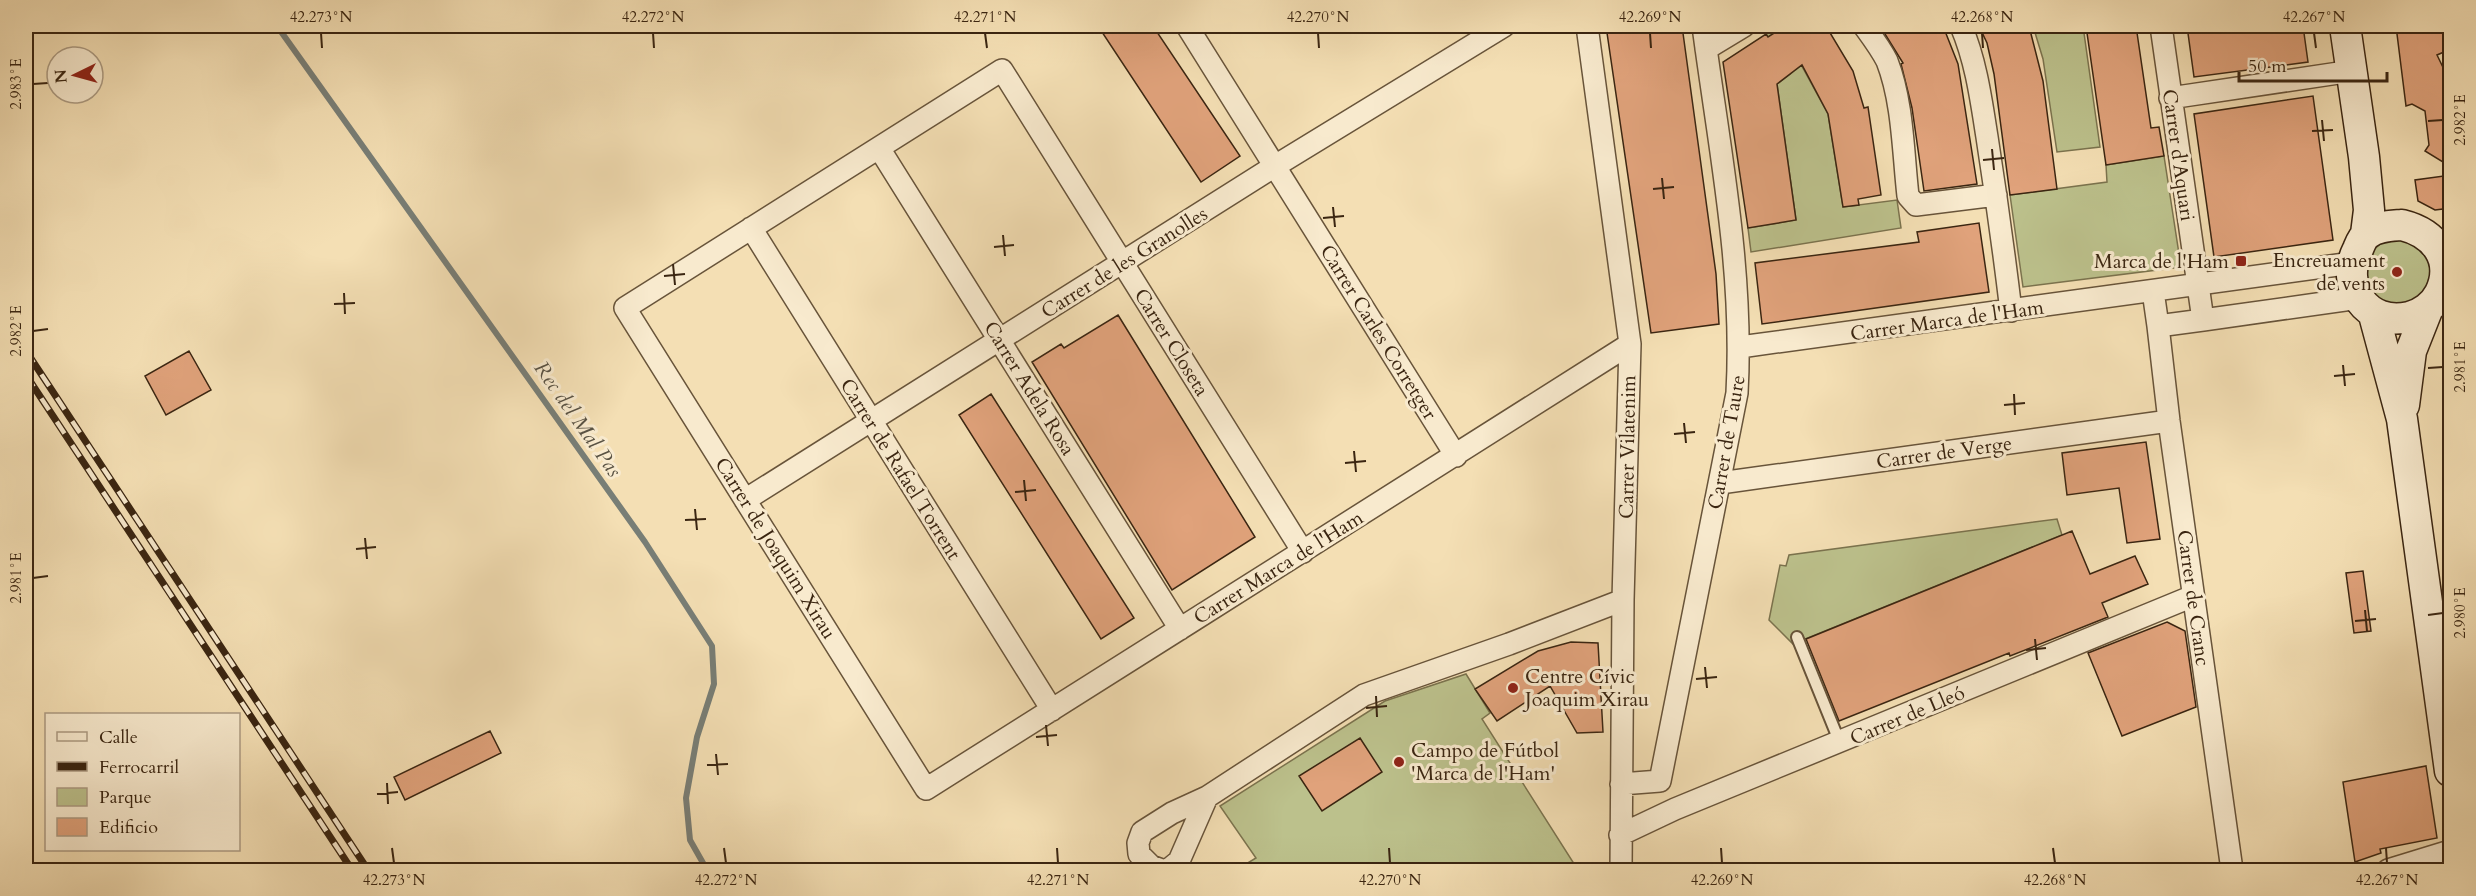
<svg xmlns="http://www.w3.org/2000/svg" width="2476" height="896" font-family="Cardo,serif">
  <rect width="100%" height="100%" fill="#f4dfb4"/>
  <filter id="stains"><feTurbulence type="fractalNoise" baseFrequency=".00333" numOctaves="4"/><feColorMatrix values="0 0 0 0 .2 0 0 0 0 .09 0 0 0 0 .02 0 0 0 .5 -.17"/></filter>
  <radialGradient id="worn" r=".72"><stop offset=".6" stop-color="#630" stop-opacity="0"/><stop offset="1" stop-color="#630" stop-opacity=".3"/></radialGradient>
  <path fill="#bcc18c" stroke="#7b734e" stroke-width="1.5" d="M2033 26H2083L2100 147 2057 152 2043 59Z
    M1781 28 1828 114 1843 207 1897 200 1901 228 1751 252 1748 228 1796 220 1777 84 1790 74 1766 34Z
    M2164 156 2181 267 2023 287 2010 195 2107 182 2106 165Z
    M2365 272a33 33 0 1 1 66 0a33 33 0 1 1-66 0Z
    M2057 519 2062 535 1793 644 1769 620 1780 565 1786 566 1789 555Z
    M1466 674 1490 713 1482 719 1578 870H1236L1256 858 1220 806 1385 701Z"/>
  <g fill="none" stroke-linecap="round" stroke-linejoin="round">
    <path stroke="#787e76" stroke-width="6" d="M277 26 645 542 712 646 714 684 697 737 686 798 690 840 707 870"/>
  </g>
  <path fill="#e0a27b" stroke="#3a2511" stroke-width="1.5" d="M1098 26H1153L1240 156 1201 182Z
    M1606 26H1682L1716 274 1719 324 1651 333Z
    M1785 26H1826L1853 71 1864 108 1868 107 1881 195 1858 199 1859 205 1843 207 1828 114 1802 65 1777 84 1796 220 1748 228 1723 62 1766 34 1768 37Z
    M1880 26H1943L1958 64 1977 184 1924 191 1912 108 1901 64 1903 63Z
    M1979 26H2029L2043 81 2057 189 2010 195 1994 74 1987 43Z
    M2086 26H2136L2151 128 2159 127 2164 156 2106 165Z
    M2187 26H2303L2308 62 2194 77Z
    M2396 26H2451V49L2437 55 2451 84V167L2425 151 2429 145 2425 111 2412 104 2406 106Z
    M2313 96 2333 240 2214 257 2194 114Z
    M2451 175V208L2435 210 2418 201 2415 180Z
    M1979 223 1989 292 1762 324 1755 263 1919 242 1917 232Z
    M1118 315 1255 537 1172 590 1032 362 1061 344 1064 348Z
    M189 351 211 390 166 415 145 376Z
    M991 394 1134 618 1101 639 959 415Z
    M2146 442 2160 539 2127 543 2119 488 2067 495 2062 453Z
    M2072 531 2090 574 2135 556 2148 584 2102 603 2108 617 2010 656 2009 653 1839 721 1806 639Z
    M2363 571 2371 631 2354 633 2346 573Z
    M2167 622 2185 631 2196 707 2122 736 2088 653Z
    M1571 642 1598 643 1603 732 1577 733 1550 686 1497 721 1475 689 1538 651Z
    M490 731 501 753 405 800 394 777Z
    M1360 738 1382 772 1322 811 1299 776Z
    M2426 766 2437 838 2380 849 2381 853 2355 862 2343 782Z"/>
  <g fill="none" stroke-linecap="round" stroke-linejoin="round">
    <g stroke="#68543a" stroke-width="14">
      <path id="lane" d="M1797 637 1840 743"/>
    </g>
    <g stroke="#68543a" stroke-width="24">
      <path id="street" d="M1187 26 1456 456
        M1587 26 1630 344 1623 600 1621 870
        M1864 26C1872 37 1881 49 1887 61 1903 102 1903 152 1908 196L1916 205 1996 195
        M1961 26C1976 61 1981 99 1987 137 1996 195 2004 253 2011 311
        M1706 49 1744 26
        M2170 98 2352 71
        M879 148 1180 629
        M751 228 1052 710
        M2153 291 2158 326 2203 320 2161 26
        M2203 320 2359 298
        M2158 326 2169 421 2232 870
        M1740 347 2352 263
        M1720 483 2169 421
        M745 500 1275 166 1504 26
        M1303 552 1002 70 625 308 926 789C1161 641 1395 493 1630 344
        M1660 781 1737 393C1744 269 1719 148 1703 26
        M1621 784 1660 781
        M1620 835 1675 809 2193 596
        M1162 870 1151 866 1139 854 1138 843 1142 832 1172 813 1207 797 1364 695 1509 644 1623 600
        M1168 870 1179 861 1207 797
        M2388 870 2450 851"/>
    </g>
    <g stroke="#3a2511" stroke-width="33">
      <path id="secondary" d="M2345 26 2364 157 2369 210 2366 234
        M2402 225C2434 233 2456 259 2440 293 2434 305 2422 314 2409 317 2367 327 2339 286 2358 249 2360 244 2363 237 2367 234 2377 226 2390 226 2402 225Z
        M2374 315 2402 419 2450 771
        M2404 405 2411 351 2428 308"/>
    </g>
    <use href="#lane" stroke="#f8eace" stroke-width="10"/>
    <use href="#street" stroke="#f8eace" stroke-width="21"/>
    <use href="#secondary" stroke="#f8eace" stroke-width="30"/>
    <g stroke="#3a2511" stroke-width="7">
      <path id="rail" d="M26 351 368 870
        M26 375 352 870"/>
    </g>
    <use href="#rail" stroke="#f8eace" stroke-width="4.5" stroke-dasharray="14" stroke-linecap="butt"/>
  </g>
  <path fill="none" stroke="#3a2511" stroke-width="2" d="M321 33 322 48M653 33 654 48M985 33 987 48M1318 33 1319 48M1650 33 1651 48M1982 33 1983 48M2314 33 2316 48M33 84 48 83M2322 120 2324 141M2428 121 2443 120M2312 131 2333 130M1992 149 1994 170M1983 160 2004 158M1662 178 1664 199M1653 189 1674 187M1333 207 1335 227M1323 218 1344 216M1003 235 1005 256M994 247 1014 245M673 264 675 285M664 276 685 274M344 293 345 314M334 304 355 303M33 331 48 329M2343 365 2345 386M2428 368 2443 367M2334 376 2355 374M2014 394 2015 415M2004 405 2025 403M1684 423 1686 443M1674 434 1695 432M1354 451 1356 472M1345 463 1366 461M1024 480 1026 501M1015 492 1036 490M695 509 697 530M685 520 706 519M365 538 367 559M356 549 376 547M33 578 48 576M2365 610 2367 631M2428 615 2443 613M2355 621 2376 619M2035 639 2037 660M2026 650 2046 648M1705 667 1707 688M1696 679 1717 677M1376 696 1377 717M1366 708 1387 706M1046 725 1048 746M1036 737 1057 735M716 754 718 775M707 765 728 764M387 783 388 804M377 794 398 792M392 848 394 863M724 848 726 863M1057 848 1058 863M1389 848 1390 863M1721 848 1722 863M2053 848 2055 863M2386 848 2387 863"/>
  <g fill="#8f2418" stroke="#f8eace" stroke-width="2">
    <rect x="2235" y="255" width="12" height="12" rx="3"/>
    <circle cx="2397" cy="272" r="6"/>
    <circle cx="1513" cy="688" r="6"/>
    <circle cx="1399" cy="762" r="6"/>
  </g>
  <g text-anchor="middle" stroke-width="6" stroke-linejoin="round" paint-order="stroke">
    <g font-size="20" fill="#3a2511" stroke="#f8eace">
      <text transform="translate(2179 155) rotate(82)" y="7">Carrer d'Aquari</text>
      <text transform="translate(1124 262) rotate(-32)" y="7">Carrer de les Granolles</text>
      <text transform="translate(1947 320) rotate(-8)" y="7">Carrer Marca de l'Ham</text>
      <text transform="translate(1379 332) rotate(58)" y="7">Carrer Carles Corretger</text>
      <text transform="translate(1172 342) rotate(58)" y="7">Carrer Closeta</text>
      <text transform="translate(1030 388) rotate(58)" y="7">Carrer Adela Rosa</text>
      <text transform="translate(1726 442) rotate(-80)" y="7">Carrer de Taure</text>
      <text transform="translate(1627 447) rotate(-89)" y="7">Carrer Vilatenim</text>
      <text transform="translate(1944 452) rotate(-8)" y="7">Carrer de Verge</text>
      <text transform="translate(901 469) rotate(58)" y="7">Carrer de Rafael Torrent</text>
      <text transform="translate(776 548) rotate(58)" y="7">Carrer de Joaquim Xirau</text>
      <text transform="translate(1278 567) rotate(-32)" y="7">Carrer Marca de l'Ham</text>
      <text transform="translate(2194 598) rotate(82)" y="7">Carrer de Cranc</text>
      <text transform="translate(1907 715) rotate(-23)" y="7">Carrer de Lleó</text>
    </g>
    <g font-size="20" fill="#3a2511" stroke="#f8eace" text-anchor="end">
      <text x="2385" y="267">Encreuament<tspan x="2385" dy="23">de vents</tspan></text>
      <text x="2229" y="268">Marca de l'Ham</text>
      <text x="1525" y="683" text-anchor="start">Centre Cívic<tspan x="1525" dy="23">Joaquim Xirau</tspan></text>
      <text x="1411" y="757" text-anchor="start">Campo de Fútbol<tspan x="1411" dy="23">'Marca de l'Ham'</tspan></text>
    </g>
    <g font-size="21" font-style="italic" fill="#595243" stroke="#f8eace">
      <text transform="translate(578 419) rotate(55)" y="7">Rec del Mal Pas</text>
    </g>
  </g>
  <rect width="2476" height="896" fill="none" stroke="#f4dfb4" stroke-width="66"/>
  <rect x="45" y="713" width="195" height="138" fill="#f8eace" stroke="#ac9b82" stroke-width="1.5"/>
  <rect x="57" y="732" width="30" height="9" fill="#f8eace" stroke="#ac9b82" stroke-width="1.5"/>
  <text x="99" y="743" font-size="18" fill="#3a2511">Calle</text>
  <rect x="57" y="762" width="30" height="9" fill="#3a2511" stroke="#ac9b82" stroke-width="1.5"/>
  <text x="99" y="773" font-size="18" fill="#3a2511">Ferrocarril</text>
  <rect x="57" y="788" width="30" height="18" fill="#bcc18c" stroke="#ac9b82" stroke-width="1.5"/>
  <text x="99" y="803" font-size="18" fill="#3a2511">Parque</text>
  <rect x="57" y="818" width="30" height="18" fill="#e0a27b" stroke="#ac9b82" stroke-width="1.5"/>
  <text x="99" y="833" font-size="18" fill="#3a2511">Edificio</text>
  <g transform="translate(75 75) rotate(265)"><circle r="28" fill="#f8eace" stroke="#ac9b82" stroke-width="1.5"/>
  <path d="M0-4.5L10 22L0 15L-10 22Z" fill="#8f2418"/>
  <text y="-9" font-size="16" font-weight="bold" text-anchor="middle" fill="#3a2511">N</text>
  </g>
  <path d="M2239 72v9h148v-9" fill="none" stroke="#3a2511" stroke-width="3"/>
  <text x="2248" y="72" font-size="18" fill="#3a2511" stroke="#f8eace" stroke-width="4.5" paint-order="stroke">50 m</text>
  <rect x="33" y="33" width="2410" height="830" fill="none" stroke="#3a2511" stroke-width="2"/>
  <g font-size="15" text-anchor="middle" fill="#3a2511">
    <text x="321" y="22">42.273°N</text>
    <text x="653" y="22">42.272°N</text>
    <text x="985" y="22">42.271°N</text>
    <text x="1318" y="22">42.270°N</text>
    <text x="1650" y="22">42.269°N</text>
    <text x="1982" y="22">42.268°N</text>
    <text x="2314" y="22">42.267°N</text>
    <text transform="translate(16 84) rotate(-90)" y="5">2.983°E</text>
    <text transform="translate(2460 120) rotate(-90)" y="5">2.982°E</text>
    <text transform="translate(16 331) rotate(-90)" y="5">2.982°E</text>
    <text transform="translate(2460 367) rotate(-90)" y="5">2.981°E</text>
    <text transform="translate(16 578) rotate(-90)" y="5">2.981°E</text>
    <text transform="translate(2460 613) rotate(-90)" y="5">2.980°E</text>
    <text x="394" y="885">42.273°N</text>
    <text x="726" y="885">42.272°N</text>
    <text x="1058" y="885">42.271°N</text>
    <text x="1390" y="885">42.270°N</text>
    <text x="1722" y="885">42.269°N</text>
    <text x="2055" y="885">42.268°N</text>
    <text x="2387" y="885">42.267°N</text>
  </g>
  <rect width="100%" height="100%" filter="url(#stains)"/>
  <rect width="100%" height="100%" fill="url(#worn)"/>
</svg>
